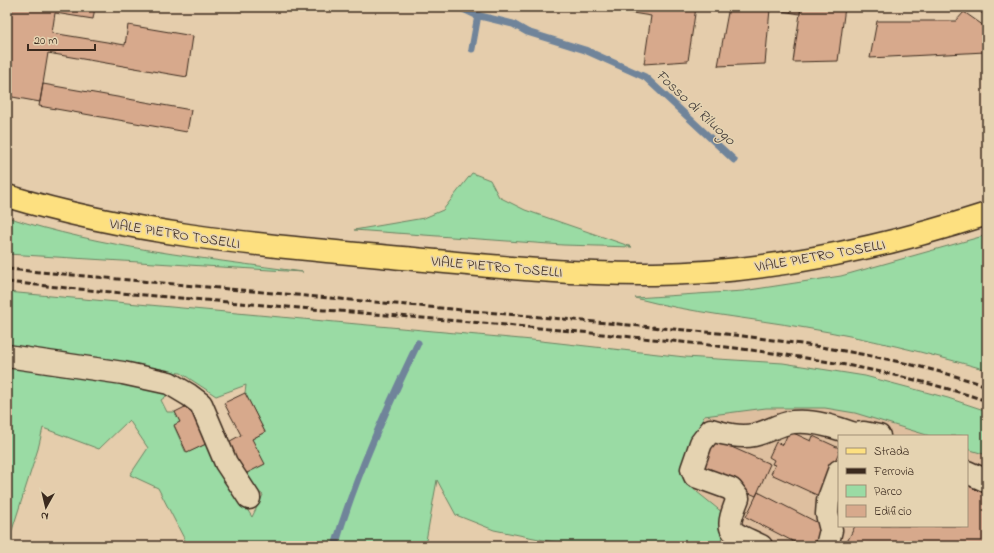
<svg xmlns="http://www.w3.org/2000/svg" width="994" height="553" font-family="'Indie Flower',sans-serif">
  <rect width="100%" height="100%" fill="#e5cdac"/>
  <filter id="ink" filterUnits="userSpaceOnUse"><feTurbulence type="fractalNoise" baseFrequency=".025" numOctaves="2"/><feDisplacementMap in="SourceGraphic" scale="8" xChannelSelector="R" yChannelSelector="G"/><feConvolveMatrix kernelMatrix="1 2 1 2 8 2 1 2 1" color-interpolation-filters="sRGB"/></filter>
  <g filter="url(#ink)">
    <path fill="#debf9f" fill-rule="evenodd" d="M783 363 865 376 948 398 987 411V546H721L723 513 686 483 704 416ZM839 436H967V526H839Z"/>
    <path fill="#9adba4" stroke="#6a8261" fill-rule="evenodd" d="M472 173 490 180 499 197 525 210 632 247 563 245 354 230 424 218 443 210Z
      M7 217C103 248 203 258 303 272L7 254Z
      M987 235V370C927 353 867 338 806 328 749 318 691 313 635 298L743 291 841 276Z
      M7 292 532 340 685 357 783 363 865 376 948 398 987 411V455L967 449V436H930L855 413 825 408H766L704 416 686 483 723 513 721 546H565L564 544 494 530 456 515 437 480 425 546H188L158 488 130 475 148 448 129 420 99 449 43 428 38 449 7 546ZM168 372 181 373 216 396 246 385 245 393 265 432 252 439 239 477 263 495 252 517 206 444 186 453 174 426 180 422 175 412H167L161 400 169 394Z"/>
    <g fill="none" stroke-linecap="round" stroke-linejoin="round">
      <path stroke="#6f849a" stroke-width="7" d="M459 7 476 15 513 24 527 32 585 50 645 77 734 160
        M472 49 478 15
        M335 546C356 475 386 410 418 343"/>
    </g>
    <path fill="#d7a98c" stroke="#3b2a1e" d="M7 7H95L93 19 55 13 52 33 125 45 128 25 193 36 187 77 48 53 40 102 7 96Z
      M223 7H245L244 11Z
      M595 7H696L688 61 644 64 651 16Z
      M729 7H801L800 14 770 9 765 64 718 66Z
      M801 7H845L838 61 793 62Z
      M974 7H987V17Z
      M964 12 987 28V49L985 52 870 58 877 21H956Z
      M43 84 191 110 187 132 39 106Z
      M245 393 265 432 252 439 265 464 239 477 223 445 241 435 224 403Z
      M189 405 206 444 187 453 174 425 180 422 175 412Z
      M789 431 811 441 813 436 839 448V452L819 496 771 474 775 465 772 464 774 460 769 457 776 442 783 445Z
      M711 438 770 464 756 496 697 470Z
      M967 485 987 495V546H845L855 526H967Z
      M758 492 824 526 814 546H802L746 517Z"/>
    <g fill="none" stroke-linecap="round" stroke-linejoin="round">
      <g stroke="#3b2a1e" stroke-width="25">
        <path id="minor" d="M7 356 123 373 169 383 189 395 201 404 226 463 249 498
          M853 436 854 434 864 433 879 436
          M967 472 987 481
          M761 546C728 530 724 534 738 498L731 489 695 476 692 469 701 443 711 430C725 434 740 438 754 435 767 432 779 424 793 422 812 420 836 427 854 434
          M827 546 831 530 827 514 828 501 839 471"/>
      </g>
      <g stroke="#3b2a1e" stroke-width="25">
        <path id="major" d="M7 196C129 233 254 245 381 256 471 264 563 275 654 274 768 273 879 249 987 214"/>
      </g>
      <use href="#minor" stroke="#e5d3b1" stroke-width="22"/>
      <use href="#major" stroke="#fde080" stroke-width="22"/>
      <path stroke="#3b2a1e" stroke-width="3" stroke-dasharray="6 3" stroke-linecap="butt" d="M7 269 718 333C809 344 900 357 987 386
        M7 282C201 302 397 314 591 333 725 346 859 358 987 401"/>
    </g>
  </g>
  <g text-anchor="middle" stroke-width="3" stroke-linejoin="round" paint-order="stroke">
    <g font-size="14" fill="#3b2a1e" stroke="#e5d3b1">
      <text transform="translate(175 233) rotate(9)" y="5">VIALE PIETRO TOSELLI</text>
      <text transform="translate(820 255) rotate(-10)" y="5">VIALE PIETRO TOSELLI</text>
      <text transform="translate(497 266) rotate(5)" y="5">VIALE PIETRO TOSELLI</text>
    </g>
    <g font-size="15" font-style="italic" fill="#48403d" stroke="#e5d3b1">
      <text transform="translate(696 107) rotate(43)" y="5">Fosso di Riluogo</text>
    </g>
  </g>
  <rect width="994" height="553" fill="none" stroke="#e5d3b1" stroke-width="24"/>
  <rect x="12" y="12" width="970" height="529" fill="none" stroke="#3b2a1e" stroke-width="1.5" filter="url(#ink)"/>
  <rect x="838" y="435" width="130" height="92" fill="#e5d3b1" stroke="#a18f76"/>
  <rect x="846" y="448" width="20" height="6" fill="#fde080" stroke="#a18f76"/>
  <text x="874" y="455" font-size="12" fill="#3b2a1e">Strada</text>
  <rect x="846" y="468" width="20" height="6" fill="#3b2a1e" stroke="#a18f76"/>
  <text x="874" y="475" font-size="12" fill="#3b2a1e">Ferrovia</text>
  <rect x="846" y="485" width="20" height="12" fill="#9adba4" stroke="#a18f76"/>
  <text x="874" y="495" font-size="12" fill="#3b2a1e">Parco</text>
  <rect x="846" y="505" width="20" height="12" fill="#d7a98c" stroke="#a18f76"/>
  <text x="874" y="515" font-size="12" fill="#3b2a1e">Edificio</text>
  <g transform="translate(46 507) rotate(188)" stroke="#e5d3b1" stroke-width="3" paint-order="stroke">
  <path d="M0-3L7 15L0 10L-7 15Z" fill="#3b2a1e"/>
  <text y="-6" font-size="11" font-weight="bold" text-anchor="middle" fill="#3b2a1e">N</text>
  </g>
  <path d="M28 44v6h67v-6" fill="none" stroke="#3b2a1e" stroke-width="2"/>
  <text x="34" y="44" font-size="12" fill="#3b2a1e" stroke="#e5d3b1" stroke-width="3" paint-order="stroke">20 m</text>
</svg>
